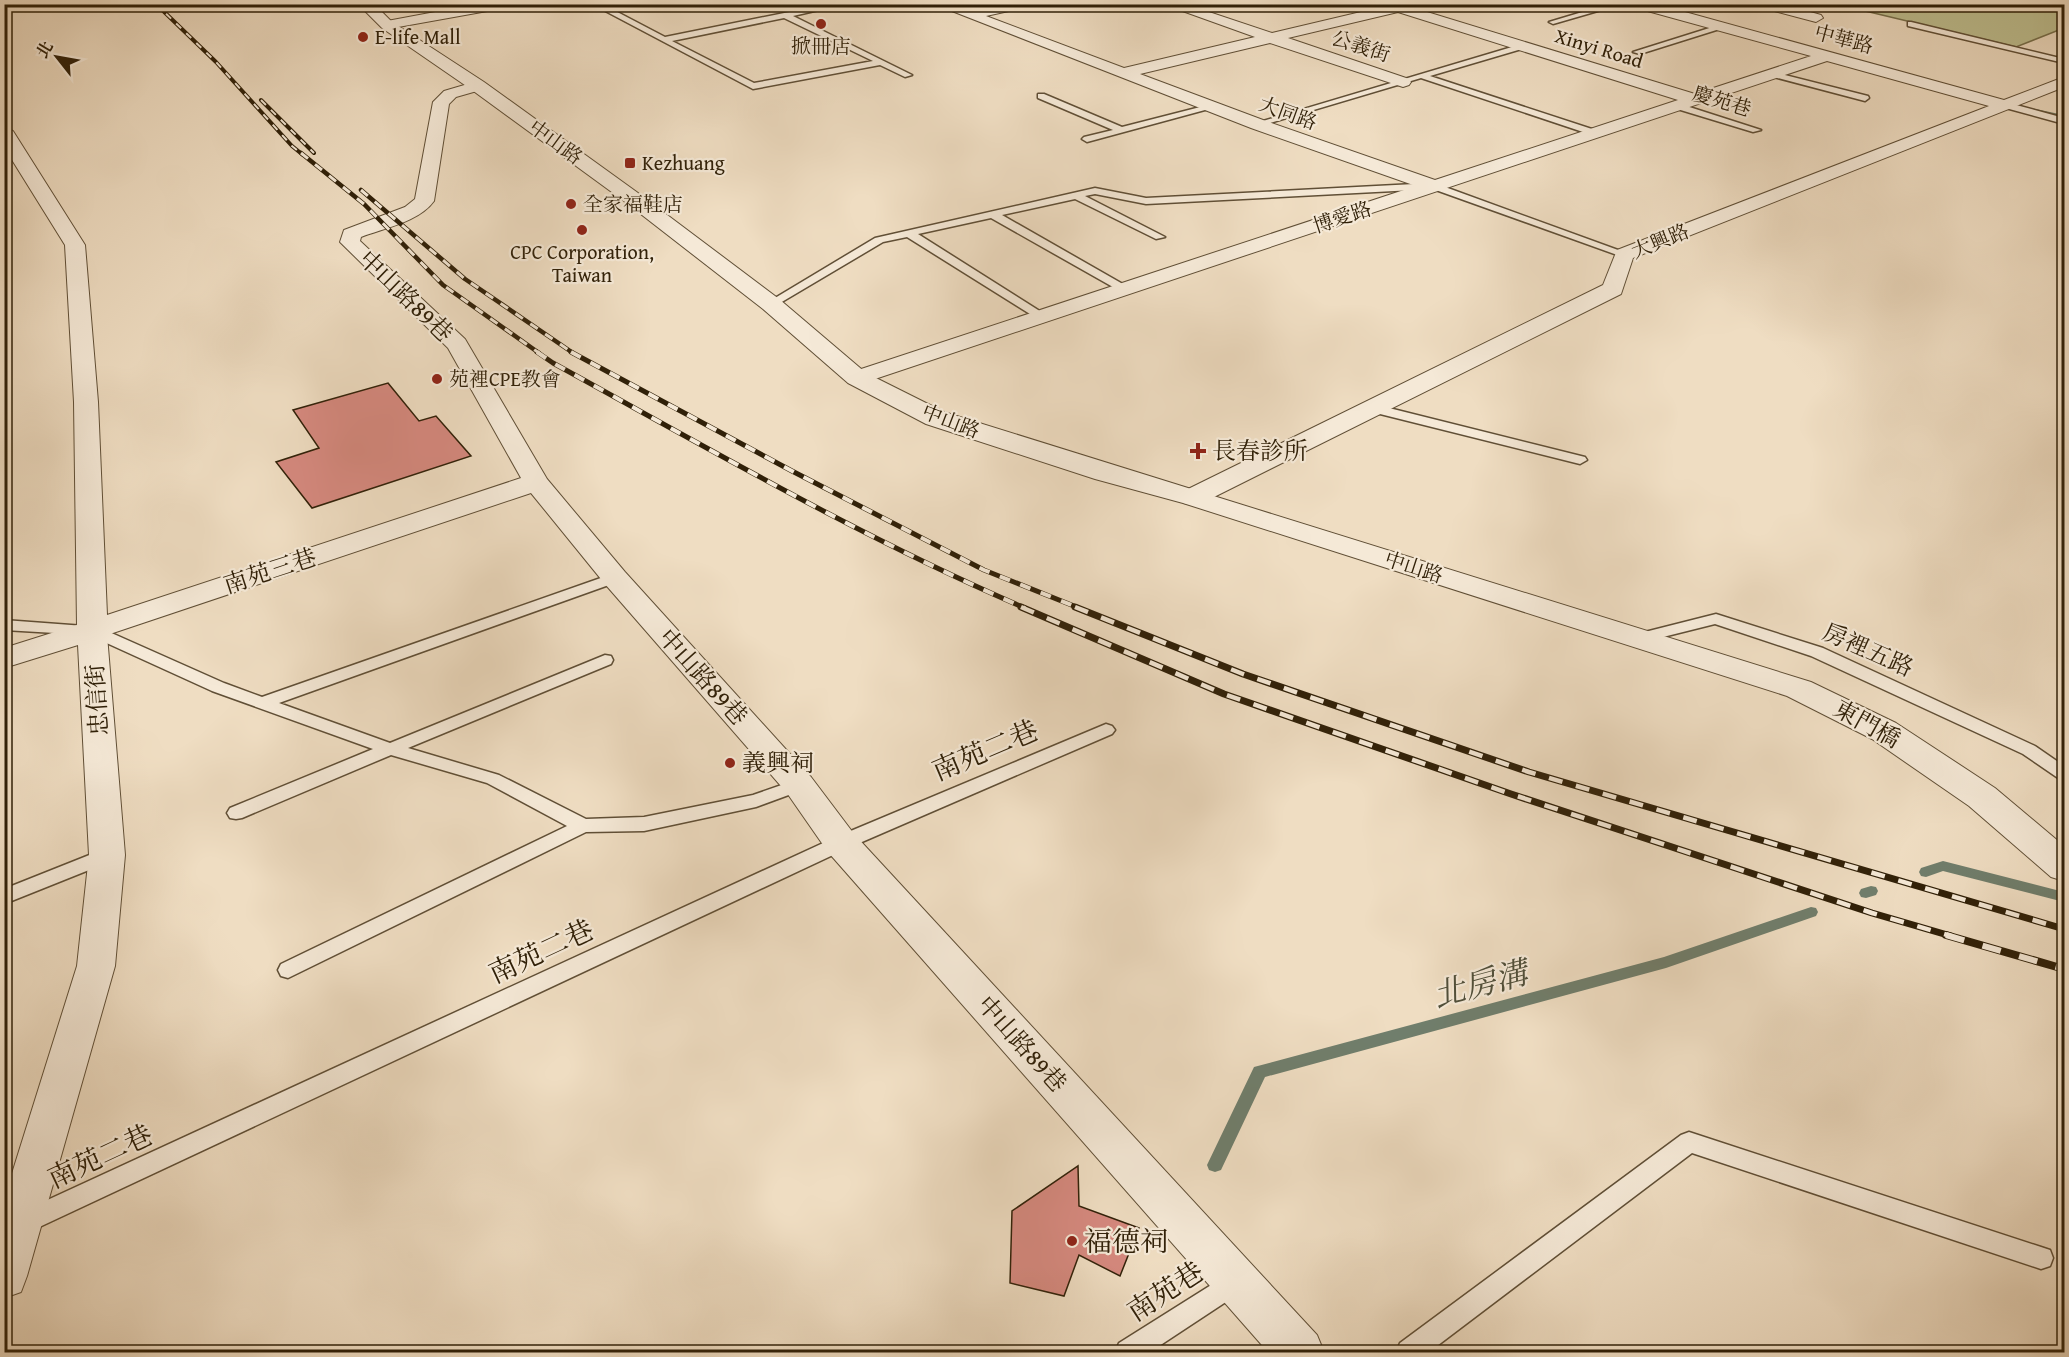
<svg xmlns="http://www.w3.org/2000/svg" width="2069" height="1357" font-family="'Gentium Book Plus','Noto Serif TC',serif">
  <rect width="100%" height="100%" fill="#efddc2"/>
  <filter id="stains"><feTurbulence type="fractalNoise" baseFrequency=".00333" numOctaves="4"/><feColorMatrix values="0 0 0 0 .2 0 0 0 0 .09 0 0 0 0 .02 0 0 0 .5 -.17"/></filter>
  <radialGradient id="worn" r=".72"><stop offset=".6" stop-color="#630" stop-opacity="0"/><stop offset="1" stop-color="#630" stop-opacity=".3"/></radialGradient>
  <path fill="#bebf90" stroke="#77704c" stroke-width="1.5" d="M1840 5H2064V28L2016 47Z"/>
  <g fill="none" stroke-linecap="round" stroke-linejoin="round">
    <path fill="#707e6c" fill-rule="evenodd" d="M2031 108 2064 115V119L2031 110Z
      M1943 861 2064 892V902L1943 871 1926 877 1921 876 1919 872 1921 868Z
      M1871 886 1876 887 1878 891 1876 895 1866 898 1861 897 1859 893 1861 889Z
      M1811 907 1816 908 1818 912 1816 916 1666 968 1265 1077 1221 1170 1215 1172 1209 1170 1207 1165 1254 1067 1664 957Z"/>
  </g>
  <path fill="#d6897f" stroke="#302008" stroke-width="1.5" d="M388 383 419 421 436 416 471 456 312 508 276 462 319 448 293 410Z
    M1078 1166 1079 1206 1139 1228 1120 1276 1079 1255 1064 1296 1010 1283 1012 1211Z"/>
  <g fill="none" stroke-linecap="round" stroke-linejoin="round">
    <g stroke="#604f36" stroke-width="3">
      <path id="service" d="M592 4H602L665 37 829 4H845L793 16 912 75 905 77 880 65 753 89ZM784 18 873 61 754 83 672 41Z
        M1609 4H1622L1553 24 1549 22Z
        M1911 22 2064 59V63L1908 26V22Z
        M1719 25 1726 27 1640 54 1633 52Z
        M1522 44 1526 46 1525 48 1430 76 1598 131V135H1592L1421 78 1260 126 1253 124Z
        M1773 72 1868 96 1869 98 1865 101 1770 76V72Z
        M1038 94H1044L1122 127 1212 104 1216 107 1087 142 1082 139 1084 137 1113 130 1038 98Z
        M2005 102 2064 118V124L2002 107 2001 105Z
        M1674 104H1680L1761 130 1753 132 1674 108Z
        M1434 183 1629 254 1628 256H1620L1433 189 1146 204 1095 194 1085 196 1165 237 1156 239 1075 199 1002 215 1128 287V291H1120L991 218 918 234 1046 315V319H1038L907 237 883 242 775 306 771 307 765 304 875 238 1095 188 1146 198Z
        M1373 404 1585 457 1587 460 1580 464 1368 411 1367 408 1368 405Z
        M615 573 620 575 623 578 620 581 279 703 390 743 605 655 611 656 613 660 611 664 408 748 499 775 586 819 644 817 753 795 799 779 805 781 808 785 805 789 756 807 644 831 586 832 288 978 281 976 278 970 281 964 567 826 487 783 391 755 242 818 236 819 230 818 227 813 230 808 373 749 212 691 89 635 4 630V620L98 627 224 683 262 697Z
        M1716 614 1823 648 2035 746 2064 766V780L2058 778 2023 754 1811 656 1715 624 1639 643 1631 638 1633 635Z
        M1106 724 1112 726 1115 730 1112 734 848 848 33 1230 25 1233 17 1230 13 1222 17 1214 834 838Z
        M107 848 114 850 116 855 114 860 4 904V889Z
        M1689 1132 2041 1247 2050 1250 2053 1258 2050 1266 2041 1269 1692 1153 1429 1352H1396L1400 1343 1681 1135Z
        M1235 1270 1244 1274 1247 1282 1244 1290 1150 1352H1115L1119 1343Z"/>
    </g>
    <g stroke="#604f36" stroke-width="2">
      <path id="minor" d="M478 4H511L504 8 387 29 380 25 387 21Z
        M934 4H955L971 10 1000 4H1029L1027 7 986 16 1124 68 1255 37 1163 4H1185L1272 33 1382 7 1380 4H1416L1414 8 1695 94 1811 56 1633 7 1631 4H1656L2004 100 2064 77V87L1633 258 1621 294 1202 503 1193 505 1184 503 1180 497 1184 491 1603 285 1617 250 1989 106 1827 61 857 385 849 383 845 378 849 373 1416 186 1251 128ZM1398 12 1678 100 1435 180 1263 120 1140 74 1270 43 1403 87 1409 85 1411 82 1409 79 1288 38Z
        M1757 4H1782L1821 15 1823 18 1816 22 1759 7Z
        M478 81 486 86 484 89 456 97 449 104 434 201C419 222 384 228 361 237L360 241 465 339 547 479 625 572 811 777 854 834 1317 1335 1324 1352H1268L828 852 787 793 605 584 531 493 107 635 125 855 115 966 27 1276 21 1292 4 1298V1199L77 966 89 855 78 645 4 668V648L77 625 74 402 65 245 4 147V126L13 131 85 245 98 402 107 615 521 478 448 348 340 242 344 230 405 207 415 199 433 102 444 91Z"/>
    </g>
    <g stroke="#604f36" stroke-width="2">
      <path id="tertiary" d="M358 4H374L392 22 484 82 638 193 779 299 866 373 944 412 1811 682 1896 723 1995 788 2064 846V881L2051 877 1969 806 1872 739 1787 696 1183 503 1095 479 926 424 848 383 763 309 624 201 472 90 382 28Z"/>
    </g>
    <use href="#service" fill="#f5e9d7" fill-rule="evenodd"/>
    <use href="#minor" fill="#f5e9d7" fill-rule="evenodd"/>
    <use href="#tertiary" fill="#f5e9d7" fill-rule="evenodd"/>
    <g stroke="#302008" stroke-width="4">
      <path id="rail-far4" d="M156 4 216 62 292 146 303 155
        M261 100 314 153"/>
    </g>
    <g stroke="#302008" stroke-width="4.5">
      <path id="rail-far3" d="M301 153 364 204 443 285 539 353
        M361 190 465 279 573 353"/>
    </g>
    <g stroke="#302008" stroke-width="5">
      <path id="rail-far2" d="M537 352 553 363C708 448 862 538 1025 608
        M571 352 792 471 984 570 1079 608"/>
    </g>
    <g stroke="#302008" stroke-width="7">
      <path id="rail-far1" d="M1021 607 1224 694 1511 794 1872 913 1951 936
        M1075 607 1243 674 1529 772 2064 929"/>
    </g>
    <g stroke="#302008" stroke-width="8">
      <path id="rail" d="M1946 935 2064 969"/>
    </g>
    <use href="#rail-far4" stroke="#f5e9d7" stroke-width="2" stroke-dasharray="7" stroke-linecap="butt"/>
    <use href="#rail-far3" stroke="#f5e9d7" stroke-width="3" stroke-dasharray="9" stroke-linecap="butt"/>
    <use href="#rail-far2" stroke="#f5e9d7" stroke-width="4" stroke-dasharray="11" stroke-linecap="butt"/>
    <use href="#rail-far1" stroke="#f5e9d7" stroke-width="4.5" stroke-dasharray="14" stroke-linecap="butt"/>
    <use href="#rail" stroke="#f5e9d7" stroke-width="6" stroke-dasharray="19" stroke-linecap="butt"/>
  </g>
  <g fill="#8f2418" stroke="#f5e9d7" stroke-width="2">
    <circle cx="821" cy="24" r="6"/>
    <circle cx="363" cy="37" r="6"/>
    <rect x="624" y="157" width="12" height="12" rx="3"/>
    <circle cx="571" cy="204" r="6"/>
    <circle cx="582" cy="230" r="6"/>
    <circle cx="437" cy="379" r="6"/>
    <path d="M1195 442h6v6h6v6h-6v6h-6v-6h-6v-6h6z"/>
    <circle cx="730" cy="763" r="6"/>
    <circle cx="1072" cy="1241" r="6"/>
  </g>
  <g text-anchor="middle" stroke-width="4.5" stroke-linejoin="round" paint-order="stroke">
    <g font-size="20" fill="#302008" stroke="#f5e9d7" text-anchor="start">
      <text x="375" y="44">E-life Mall</text>
      <text x="821" y="53" text-anchor="middle">掀冊店</text>
      <text x="642" y="170">Kezhuang</text>
      <text x="583" y="211">全家福鞋店</text>
      <text x="582" y="259" text-anchor="middle">CPC Corporation,<tspan x="582" dy="23">Taiwan</tspan></text>
      <text x="449" y="386">苑裡CPE教會</text>
    </g>
    <g font-size="20" fill="#302008" stroke="#f5e9d7">
      <text transform="translate(1844 39) rotate(15)" y="7">中華路</text>
      <text transform="translate(1361 46) rotate(18)" y="7">公義街</text>
      <text transform="translate(1599 48) rotate(17)" y="7">Xinyi Road</text>
      <text transform="translate(1722 101) rotate(17)" y="7">慶苑巷</text>
      <text transform="translate(1288 113) rotate(20)" y="7">大同路</text>
      <text transform="translate(556 142) rotate(36)" y="7">中山路</text>
      <text transform="translate(1342 217) rotate(-18)" y="7">博愛路</text>
      <text transform="translate(1660 241) rotate(-22)" y="7">大興路</text>
      <text transform="translate(951 421) rotate(21)" y="7">中山路</text>
      <text transform="translate(1414 567) rotate(18)" y="7">中山路</text>
    </g>
    <g font-size="24" fill="#302008" stroke="#f5e9d7">
      <text transform="translate(406 296) rotate(44)" y="8">中山路89巷</text>
      <text transform="translate(270 571) rotate(-18)" y="8">南苑三巷</text>
      <text transform="translate(1868 650) rotate(24)" y="8">房裡五路</text>
      <text transform="translate(703 677) rotate(48)" y="8">中山路89巷</text>
      <text transform="translate(97 700) rotate(-94)" y="8">忠信街</text>
      <text transform="translate(1867 724) rotate(29)" y="8">東門橋</text>
      <text transform="translate(1022 1044) rotate(48)" y="8">中山路89巷</text>
    </g>
    <g font-size="24" fill="#302008" stroke="#f5e9d7" text-anchor="start">
      <text x="1212" y="459">長春診所</text>
      <text x="742" y="771">義興祠</text>
    </g>
    <g font-size="28" fill="#302008" stroke="#f5e9d7">
      <text transform="translate(985 750) rotate(-23)" y="10">南苑二巷</text>
      <text transform="translate(541 951) rotate(-25)" y="10">南苑二巷</text>
      <text transform="translate(100 1156) rotate(-25)" y="10">南苑二巷</text>
      <text transform="translate(1165 1291) rotate(-33)" y="10">南苑巷</text>
    </g>
    <g font-size="28" fill="#302008" stroke="#f5e9d7" text-anchor="start">
      <text x="1084" y="1251">福德祠</text>
    </g>
    <g font-size="32" font-style="italic" fill="#504f3a" stroke="#f5e9d7">
      <text transform="translate(1480 984) rotate(-15)" y="11">北房溝</text>
    </g>
  </g>
  <rect width="2069" height="1357" fill="none" stroke="#efddc2" stroke-width="24"/>
  <rect x="6" y="6" width="2057" height="1345" fill="none" stroke="#302008" stroke-width="3"/>
  <rect x="12" y="12" width="2045" height="1333" fill="none" stroke="#302008" stroke-width="1.5"/>
  <g transform="translate(57 57) rotate(301)" stroke="#f5e9d7" stroke-width="4.5" paint-order="stroke">
  <path d="M0-4.5L10 22L0 15L-10 22Z" fill="#302008"/>
  <text y="-9" font-size="16" font-weight="bold" text-anchor="middle" fill="#302008">北</text>
  </g>
  <rect width="100%" height="100%" filter="url(#stains)"/>
  <rect width="100%" height="100%" fill="url(#worn)"/>
</svg>
